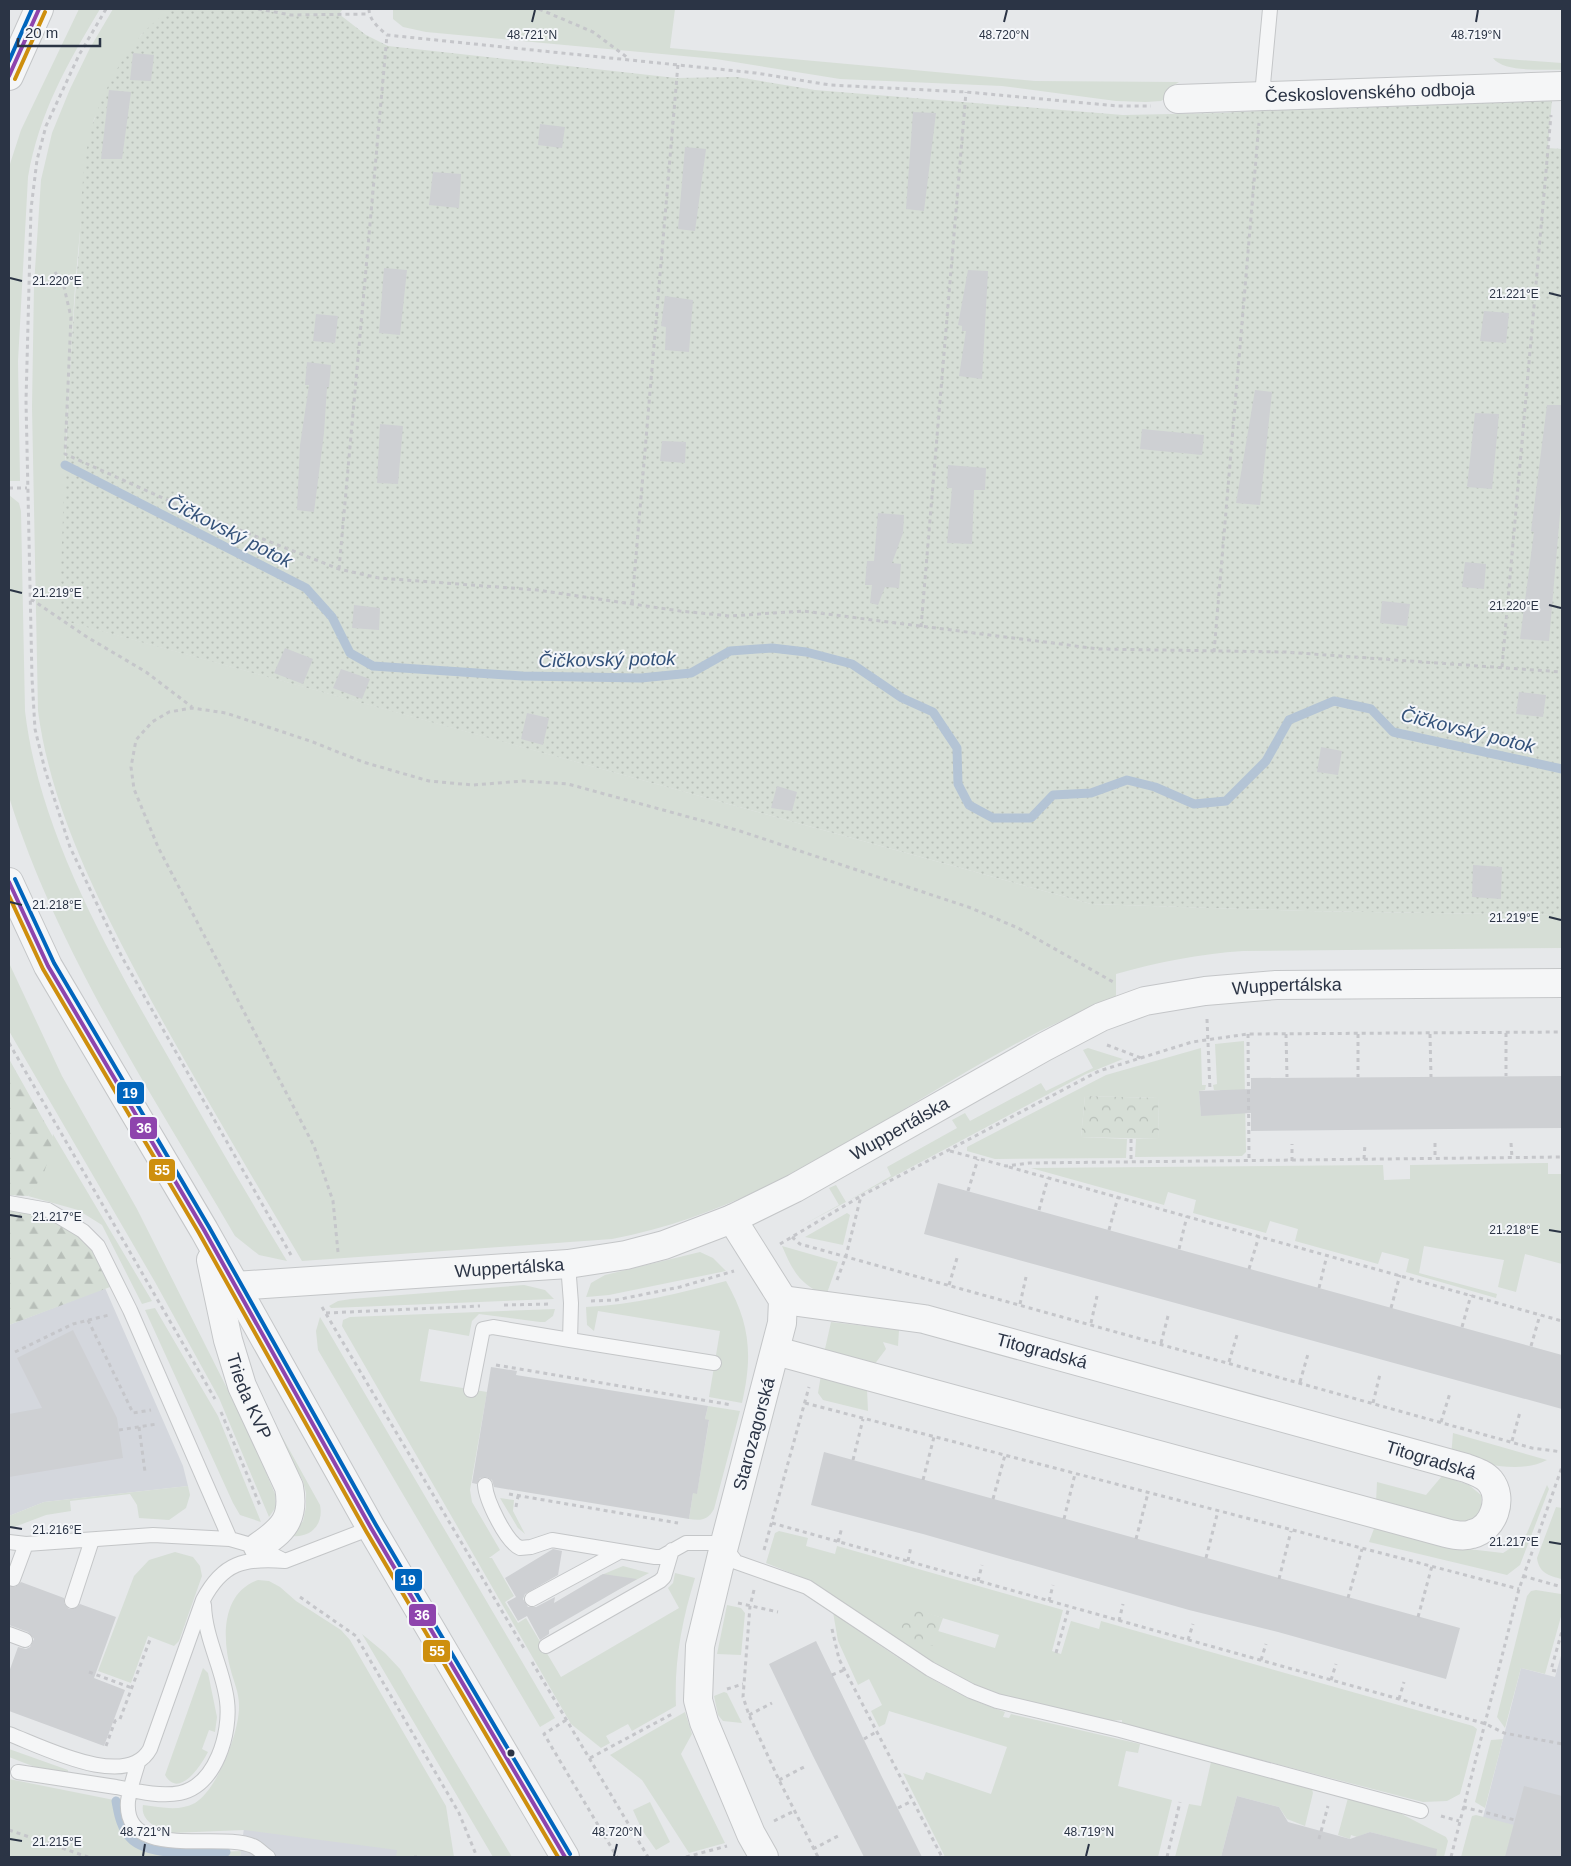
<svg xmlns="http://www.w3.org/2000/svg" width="1571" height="1866" font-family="Helvetica,sans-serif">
  <defs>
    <pattern id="forest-firs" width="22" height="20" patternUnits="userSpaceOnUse" patternTransform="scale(1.25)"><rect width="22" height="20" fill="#d6ded6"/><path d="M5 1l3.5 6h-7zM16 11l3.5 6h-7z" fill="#b8bfb9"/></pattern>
    <pattern id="park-crowns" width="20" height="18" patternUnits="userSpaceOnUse" patternTransform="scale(1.25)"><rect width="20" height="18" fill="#d6ded6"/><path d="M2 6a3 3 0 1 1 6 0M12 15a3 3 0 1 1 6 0" fill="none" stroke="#b8bfb9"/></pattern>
    <pattern id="garden-dots" width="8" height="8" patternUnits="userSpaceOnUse" patternTransform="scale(1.25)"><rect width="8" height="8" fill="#d6ded6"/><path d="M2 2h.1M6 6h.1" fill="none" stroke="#b8bfb9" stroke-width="1.8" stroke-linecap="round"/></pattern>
  </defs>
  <rect width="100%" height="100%" fill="#e6e8ea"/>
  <path fill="#d4d7dd" d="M105 1288 183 1466 188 1486 44 1502 9 1516V1325Z
    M1562 1652V1857H1473L1521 1668 1555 1677Z
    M244 1828 399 1847 405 1857H240Z"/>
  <path fill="#d6ded6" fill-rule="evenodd" d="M79 9H100C67 64 39 113 28 177L18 361 20 481H9V167L21 130Z
    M113 9H173L141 35 94 119 87 155 75 286 65 454 66 621 1091 904 1306 911 1562 915V948L1243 951C1199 954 1158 962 1116 974V997C1090 1008 1064 1019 1040 1031 896 1105 775 1208 612 1239L302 1261C251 1175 200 1089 152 1002 103 910 52 815 38 711L32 407 34 285 41 180 52 133 70 89 90 48Z
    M258 9H343L339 14 291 15Z
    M393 9H675L670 48 1035 81 1179 82 1168 89 1166 98 1161 101 1146 102 1116 101 1002 86 840 79 716 59 426 32 403 27 393 19Z
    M1493 58 1562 63V70C1545 69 1504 73 1493 58Z
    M9 495 19 503 21 511 25 711C39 831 108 952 167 1055 206 1124 246 1193 287 1261L259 1255 235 1236C153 1095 58 954 9 797Z
    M9 963 62 1076 137 1209 250 1434 275 1494 276 1507 269 1517 219 1398 155 1282 9 1031Z
    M1244 1041 1246 1152 1242 1156 1135 1157 1136 1139H1159L1158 1098 1085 1096 1081 1137 1127 1139 1126 1158 995 1159 967 1151V1147L1106 1075 1201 1048 1202 1085H1206L1205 1090 1199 1091 1201 1115 1220 1114V1090H1214L1213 1085 1217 1084 1215 1044Z
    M1088 1048 1123 1059 1086 1074 799 1227 839 1205 829 1188 836 1185 846 1202 891 1176 887 1167 957 1128 952 1120 965 1113 970 1121 1041 1083 1046 1091 1093 1068 1083 1050Z
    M53 1134 152 1301 142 1304 102 1225 78 1210 28 1196C44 1174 49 1161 53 1134Z
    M1548 1163V1174H1562V1264L1525 1254 1516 1292 1498 1287 1504 1260 1424 1246 1419 1273 1497 1294 1496 1298 1406 1272 1409 1259 1382 1252 1378 1264 1295 1241 1298 1229 1270 1221 1266 1233 1193 1213 1196 1200 1168 1192 1164 1205 1031 1168 1383 1165 1384 1180 1410 1179V1165Z
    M847 1213 850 1215 843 1245 805 1237Z
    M782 1246 838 1262 826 1296C800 1284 793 1272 782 1246Z
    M700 1252 713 1258 726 1271 609 1295 586 1297 591 1283 605 1275Z
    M726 1281C750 1323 753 1355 742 1403L709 1397 720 1331 598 1311 594 1331 587 1325 586 1307C634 1305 680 1293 726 1281Z
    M524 1285 545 1290 554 1299 331 1308 329 1306 338 1301 351 1299Z
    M155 1308 218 1416 261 1522 240 1515 233 1503 145 1310Z
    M555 1309 553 1316 545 1322H540L479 1314 472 1321 469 1336 429 1329 420 1381 487 1392 470 1490 472 1502 500 1550 489 1558H492L514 1596 505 1602 518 1623 526 1618 561 1677 679 1608 668 1588 673 1583 675 1573 695 1578C682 1620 674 1662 676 1706L632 1731 628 1724 606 1736 610 1743 601 1748 571 1724 342 1326 343 1320 350 1317Z
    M320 1317 555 1718 540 1727 318 1350 316 1331Z
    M831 1322 899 1330 898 1346 883 1342 886 1349 874 1365 825 1349Z
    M821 1375 867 1389 868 1411 823 1400 818 1393Z
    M254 1386 320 1505C324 1524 311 1538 292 1536L303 1521 306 1507V1493L303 1481 252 1390Z
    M708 1406 740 1411 714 1509C708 1520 701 1521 689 1519L693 1493H697L709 1421 705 1419Z
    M1453 1433 1547 1460C1518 1475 1482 1462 1451 1457Z
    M1442 1476 1469 1485 1481 1495C1483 1511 1478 1518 1464 1524L1376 1502 1377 1482 1426 1495Z
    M1547 1485 1549 1489 1520 1565 1507 1575 1369 1542 1375 1526 1468 1549 1503 1553 1520 1542 1527 1533Z
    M188 1486 190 1495 186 1508 169 1520 139 1518 137 1505 130 1494 70 1501 71 1511 46 1515 9 1529V1516L44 1502Z
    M500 1498 514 1500 513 1511 525 1534 518 1528Z
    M1556 1507 1562 1508V1579C1549 1576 1539 1573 1537 1558Z
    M779 1531 808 1538 806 1546 835 1554 837 1546 1063 1610 1052 1651 1061 1654 1071 1621 1099 1629 1101 1621 1473 1726 1477 1729 1460 1794 1447 1801 1423 1802 1122 1724V1720L1110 1721 1004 1696 974 1686 940 1667 811 1581 766 1563 775 1533ZM909 1608 999 1635 995 1648 938 1631Z
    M175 1552 193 1557 200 1566 202 1576 179 1641 174 1646 148 1636 131 1683 98 1671 134 1576 149 1560Z
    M623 1566 649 1573 610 1594 599 1576Z
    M258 1580 269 1581 280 1587 296 1601 341 1630 350 1640 446 1806 454 1857H396L397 1850 244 1830 171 1833C158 1829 140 1821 143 1805 161 1807 178 1812 195 1803 218 1789 240 1730 239 1705 239 1693 234 1682 231 1671 222 1639 221 1593 258 1580Z
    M1536 1590 1561 1594 1562 1613 1545 1674 1521 1668 1505 1728 1497 1717 1527 1596 1531 1591Z
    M727 1605 741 1608 745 1613 741 1655 717 1654Z
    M833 1612C888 1651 940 1691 1005 1712L1003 1717 1009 1718 1011 1714 1140 1744 1138 1753 1126 1751 1118 1786 1172 1800 1158 1857H945L903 1773 923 1780 926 1772 991 1794 1007 1747 889 1711 885 1724 879 1727 871 1711 882 1705 869 1679 858 1685 838 1641Z
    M362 1634 385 1653 400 1669 512 1857H493Z
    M203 1668 208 1673 217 1717 215 1732 209 1730 202 1749 208 1752C202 1764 179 1800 165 1775Z
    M724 1692 727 1693 742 1723 723 1721 718 1715 714 1696Z
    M685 1712 692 1734 681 1754 725 1843 689 1853 642 1780 610 1755Z
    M1503 1739 1485 1808 1475 1802 1491 1740Z
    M9 1749 68 1770V1772L35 1767 9 1757Z
    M1211 1762 1312 1789 1313 1793 1305 1826 1287 1819 1279 1807 1237 1796 1221 1857H1175L1189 1804 1201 1806Z
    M9 1779 114 1800C116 1812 118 1827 125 1837 147 1864 210 1852 241 1851L240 1857H9Z
    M1348 1798 1390 1808 1446 1837 1448 1841 1444 1857H1408L1412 1843 1370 1832 1357 1837 1351 1835 1350 1839 1338 1835Z
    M650 1802 670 1842 656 1850 642 1830 633 1810Z
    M1476 1815 1514 1825 1505 1857H1461L1472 1816Z"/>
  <path fill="url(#forest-firs)" d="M9 1059 53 1137 50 1154 43 1176 28 1196 9 1195Z
    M9 1203 27 1205 83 1231 118 1284 9 1325Z"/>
  <path fill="url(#park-crowns)" d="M1085 1096 1158 1098 1159 1139 1081 1137Z
    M909 1607 943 1618 933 1646 898 1635Z"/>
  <path fill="url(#garden-dots)" d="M173 9H258L291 15 339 14 366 35 388 46 676 78 737 77 815 90 1123 115 1219 113 1484 99H1552L1548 148 1562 149V915L1306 911 1091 904 65 621 59 616C64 493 68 371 79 249 82 208 81 156 95 117 109 78 135 30 173 9Z"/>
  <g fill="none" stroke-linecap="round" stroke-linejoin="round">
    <path stroke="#b4c4d5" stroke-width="9" d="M65 465 306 588 332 617 350 653 373 666 522 676 641 678 691 673 730 651 772 648 806 652 852 664 902 698 933 712 957 748 958 784 969 805 993 818H1031L1053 795 1091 793 1127 780 1155 787 1194 804 1226 801 1266 761 1289 720 1334 701 1371 709 1393 732 1562 769
      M116 1801C118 1812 120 1824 127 1834 143 1859 200 1852 226 1852"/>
  </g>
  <path fill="#ced0d3" d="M133 53 154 55 151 81 130 80Z
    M109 90 131 92 122 159H101Z
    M913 112 936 113 924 211 906 209Z
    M540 124 565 127 562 148 538 145Z
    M685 147 706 149 695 231 678 229Z
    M433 172 461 174 459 208 429 205Z
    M384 268 407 270 400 335 379 333Z
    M968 270 988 271 982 379 959 376 966 331H962V326L958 325Z
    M665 296 693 300 689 352 665 350 666 327 661 326Z
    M1484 311 1509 313 1506 343 1480 341Z
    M316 314 338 316 335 343 313 341Z
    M307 362 331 365 329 387H327L324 433 314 512 297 510 300 445 309 385H305Z
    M1255 390 1272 392 1260 505 1236 503Z
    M1547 405H1562V491L1549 641 1520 639 1534 532 1531 531Z
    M1475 413 1499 414 1492 489 1467 487Z
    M380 424 403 426 398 484 377 483Z
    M1142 429 1204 435 1202 455 1140 449Z
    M662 441 686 442 685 463 660 461Z
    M948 465 986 468 985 490H974L972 544 947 543 952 488H947Z
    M878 513 904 515 903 533 892 563 901 564 899 588 885 587 878 605 870 603 872 585H865L867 561H874Z
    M1465 562 1486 564 1484 589 1462 587Z
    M1382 601 1410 604 1407 626 1380 623Z
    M354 605 380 608 379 630 352 628Z
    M285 648 313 659 303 684 274 673Z
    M341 669 370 679 362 699 333 688Z
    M1519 692 1546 695 1543 717 1516 714Z
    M527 713 549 718 543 745 521 739Z
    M1321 747 1342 751 1338 775 1317 772Z
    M777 786 797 792 792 811 771 808Z
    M1473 865 1502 867 1501 899 1472 897Z
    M1562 1076V1128L1251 1131V1113L1201 1116 1199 1091 1251 1089V1078Z
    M938 1183 1562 1355V1409L924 1234Z
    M73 1330 117 1418 123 1458 9 1477V1414L42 1408 17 1358Z
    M491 1367 517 1371 516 1375 708 1406 705 1419 709 1420 697 1494 693 1493 689 1519 494 1487 492 1480 487 1477 480 1478 477 1484 472 1483Z
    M824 1452 1460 1628 1446 1679 1278 1632 1189 1610 923 1534 811 1505Z
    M553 1549 562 1551 558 1575 525 1594 523 1599 528 1607H536L555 1597 554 1603 603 1574 637 1579 549 1630V1634L540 1640 527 1616 518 1621 507 1602 516 1597 505 1578Z
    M21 1582 64 1598V1603L69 1609H74L80 1604 116 1617 94 1678 125 1690 104 1746 9 1711V1672L18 1647 26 1649 30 1647 34 1639 28 1632 9 1625V1586L15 1587Z
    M816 1641 880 1773 922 1857H864L813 1756 769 1664Z
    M1524 1786 1562 1796V1857H1505Z
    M1237 1796 1279 1807 1288 1822 1350 1839 1370 1832 1437 1849 1436 1857H1221Z"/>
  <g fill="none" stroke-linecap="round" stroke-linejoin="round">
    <g stroke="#c4c6c8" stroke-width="16">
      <path id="service" d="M1262 95 1270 9
        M9 1203 48 1210 83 1231 98 1246 130 1310 230 1539
        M568 1264 571 1303 570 1340 714 1363
        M471 1390 483 1329 493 1327 570 1340
        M485 1485C486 1500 506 1542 520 1548L531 1547 552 1540 655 1557H661L686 1543H717L724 1546 736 1562 807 1587 930 1669 971 1691 997 1701 1120 1730 1421 1811
        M9 1542 26 1544 153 1535 230 1539 258 1547 285 1561C244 1558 223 1562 203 1600L150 1749C127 1791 41 1746 9 1734
        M285 1561 371 1528
        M13 1579 26 1544
        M532 1599 619 1552
        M72 1601 92 1540
        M9 1634 25 1640
        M546 1646 660 1581 664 1577 672 1550
        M138 1763C134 1776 130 1788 128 1801 123 1862 220 1831 253 1846 258 1848 263 1854 268 1857
        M18 1772C50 1777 83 1782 116 1787 136 1791 160 1797 180 1793 216 1785 231 1733 227 1701 223 1668 205 1639 204 1605"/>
    </g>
    <g stroke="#c4c6c8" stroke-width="30">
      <g id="minor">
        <path id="s1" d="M1178 99 1562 86"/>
        <path d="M732 1219 783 1300 782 1323 724 1546 700 1646 698 1700 704 1722 751 1834 764 1857"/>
        <path id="s2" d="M235 1286 568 1264 626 1255 664 1245 732 1219 795 1188 1044 1047 1101 1017 1145 1001 1205 991 1276 985 1562 983"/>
        <path d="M776 1351 1446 1533C1454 1535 1464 1537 1472 1534 1494 1529 1504 1498 1490 1481 1484 1474 1474 1471 1466 1468L924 1319 783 1300"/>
      </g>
    </g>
    <g stroke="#c4c6c8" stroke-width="30">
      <g id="tertiary">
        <path d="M9 76 39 9"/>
        <path d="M9 882 48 966 204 1230 371 1528 565 1857"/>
        <path id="s3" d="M211 1260 228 1340 242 1386 289 1487C295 1519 283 1530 258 1547"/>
      </g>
    </g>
    <path stroke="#c5c6ca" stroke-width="3" stroke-dasharray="4 4" stroke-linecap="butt" d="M106 9 79 55 46 126 37 160 31 209 26 401 32 678 35 729 45 770 70 847 122 957 291 1255
      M258 9 291 15 369 14
      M369 9C369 20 379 28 387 35L756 73 830 85 966 92 1118 106H1151
      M539 9 593 32 628 58
      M55 272 64 287 71 317 65 454 194 512 339 569 379 578 537 590 680 611 730 616 803 611 1099 649 1285 652 1562 672
      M9 488H27
      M339 569 387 35
      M31 599 87 637 146 672 192 707
      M632 603 678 64
      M921 627 966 92
      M1214 652 1259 123
      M1502 667 1551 115
      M1207 1019 1210 1090
      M1506 1033V1076
      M1248 1034 1249 1161
      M1286 1034 1287 1077
      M1358 1034V1077
      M1430 1034 1431 1077
      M9 1043 215 1399
      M1107 1045 1141 1058
      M1131 1139V1163
      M1435 1143V1159
      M1511 1143 1512 1158
      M950 1151 1006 1166 1029 1163 1562 1157
      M1364 1159 1365 1144
      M1292 1161V1144
      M1009 1167 1562 1321
      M968 1191 978 1159
      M1039 1210 1048 1178
      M1109 1230 1118 1197
      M792 1237 800 1244 1532 1448 1562 1452
      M780 1244 861 1196
      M1179 1249 1187 1216
      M338 1252 333 1201 314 1146 158 847 134 789 131 767 136 740 152 722 169 712 192 708 226 713 313 742 363 762 429 781 473 785 523 781 568 784 740 831 971 908 1018 928 1115 983
      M1249 1269 1259 1236
      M837 1280 846 1256 861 1196 1099 1071 1192 1042 1248 1034 1562 1032
      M949 1285 957 1258
      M1319 1288 1327 1255
      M591 1301 616 1300 680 1287 734 1271
      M1020 1304 1026 1277
      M504 1305 550 1304
      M322 1307 525 1650
      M1391 1308 1400 1275
      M326 1313 480 1306
      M88 1320 133 1413 151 1410
      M1091 1323 1097 1296
      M1462 1327 1471 1295
      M1161 1343 1168 1316
      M1531 1346 1540 1315
      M15 1352 73 1324 109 1315
      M1229 1362 1237 1335
      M496 1365 732 1405
      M1300 1382 1308 1354
      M805 1403 1519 1589
      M1373 1403 1380 1374
      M221 1412 261 1508
      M1441 1422 1450 1393
      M139 1427 145 1472
      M119 1430 157 1424
      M1512 1441 1520 1412
      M853 1460 863 1419
      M923 1480 934 1437
      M509 1494 678 1523
      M993 1499 1005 1455
      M516 1507 518 1496
      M1064 1519 1075 1474
      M772 1523 1399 1699 1486 1724 1504 1733 1562 1744
      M1136 1539 1148 1493
      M838 1542 842 1527
      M764 1550 809 1387
      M1206 1558 1218 1511
      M908 1561 911 1546
      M1523 1576 1562 1587
      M1279 1579 1291 1531
      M978 1581 982 1565
      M754 1590 750 1606 743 1697 749 1715 779 1780 818 1857
      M300 1597 356 1636 459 1813 477 1857
      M1348 1598 1362 1549
      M1049 1601 1053 1585
      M738 1603 778 1612
      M1418 1617 1432 1566
      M1119 1621 1123 1604
      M832 1629 839 1659 942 1857
      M1188 1640 1193 1624
      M1056 1653 1069 1607
      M1261 1660 1266 1644
      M532 1662 648 1857
      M1556 1671 1551 1670 1562 1631
      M89 1672 132 1688
      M832 1675 844 1670
      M1331 1680 1336 1664
      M727 1689 743 1684
      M1399 1699 1404 1682
      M749 1715 772 1703
      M566 1720 544 1734 617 1857
      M864 1739 876 1732
      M106 1746 115 1721 120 1719 151 1637
      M590 1758 674 1713
      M779 1780 804 1767
      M1463 1807 1515 1820
      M898 1808 912 1801
      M1441 1816 1459 1821
      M774 1821 794 1811
      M9 1830 88 1857
      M1319 1839 1328 1806
      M813 1849 838 1836
      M414 1857H417
      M686 1857 727 1846
      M1167 1857 1180 1802
      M1451 1857 1519 1589 1562 1467"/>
    <use href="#service" stroke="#f5f6f7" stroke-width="14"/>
    <use href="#minor" stroke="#f5f6f7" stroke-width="28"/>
    <use href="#tertiary" stroke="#f5f6f7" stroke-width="28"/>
    <g stroke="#f4f6f9" stroke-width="8">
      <path id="bus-1" d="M9 76 39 9
        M9 882 48 966 204 1230 371 1528 565 1857"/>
    </g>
    <g stroke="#f4f6f9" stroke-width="8">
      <path id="bus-2" d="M15 79 45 12
        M9 896 43 969 199 1233 366 1531 558 1857"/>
    </g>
    <g stroke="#f4f6f9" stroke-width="8">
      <path id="bus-3" d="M9 61 32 9
        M15 879 54 963 209 1227 376 1525 570 1854"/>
    </g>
    <use href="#bus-1" stroke="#8e44ad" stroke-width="4"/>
    <use href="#bus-2" stroke="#ce8f0e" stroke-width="4"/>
    <use href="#bus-3" stroke="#0065bd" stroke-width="4"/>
  </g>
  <path fill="none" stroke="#2b3445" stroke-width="2" d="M532 22 535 10M1004 22 1007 10M1476 22 1478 10M10 278 22 281M1549 293 1561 296M10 590 22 593M1549 605 1561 608M10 902 22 905M1549 917 1561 920M10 1215 22 1217M1549 1230 1561 1232M10 1527 22 1529M1549 1542 1561 1544M10 1839 22 1841M143 1856 145 1844M614 1856 617 1844M1086 1856 1089 1844"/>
  <circle fill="#2b3445" stroke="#f4f6f9" stroke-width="2" cx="511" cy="1753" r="4.5"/>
  <g text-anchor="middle" stroke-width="4" stroke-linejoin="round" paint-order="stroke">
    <g font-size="18" fill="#2b3445" stroke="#f4f6f9">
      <text dy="6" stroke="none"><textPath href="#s1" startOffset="192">Československého odboja</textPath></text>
      <text dy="6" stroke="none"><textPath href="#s2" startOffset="1115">Wuppertálska</textPath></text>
      <text dy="6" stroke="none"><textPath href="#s2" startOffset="695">Wuppertálska</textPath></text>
      <text dy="6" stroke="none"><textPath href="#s2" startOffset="275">Wuppertálska</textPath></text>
      <text transform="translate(1042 1351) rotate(15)" y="6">Titogradská</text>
      <text dy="6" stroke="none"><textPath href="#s3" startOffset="142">Trieda KVP</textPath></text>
      <text transform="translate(754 1434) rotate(-75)" y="6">Starozagorská</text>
      <text transform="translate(1431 1460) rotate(17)" y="6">Titogradská</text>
    </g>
    <g font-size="19" font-style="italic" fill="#34527a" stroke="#f4f6f9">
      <text transform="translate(230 531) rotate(27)" y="7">Čičkovský potok</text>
      <text transform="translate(607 659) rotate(-1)" y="7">Čičkovský potok</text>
      <text transform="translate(1468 730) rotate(14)" y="7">Čičkovský potok</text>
    </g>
  </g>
  <g font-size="12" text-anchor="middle" fill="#2b3445" stroke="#f4f6f9" stroke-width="4" stroke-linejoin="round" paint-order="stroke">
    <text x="532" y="39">48.721°N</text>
    <text x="1004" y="39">48.720°N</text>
    <text x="1476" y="39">48.719°N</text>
    <text x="57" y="285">21.220°E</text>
    <text x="1514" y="298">21.221°E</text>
    <text x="57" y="597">21.219°E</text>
    <text x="1514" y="610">21.220°E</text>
    <text x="57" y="909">21.218°E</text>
    <text x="1514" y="922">21.219°E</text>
    <text x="57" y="1221">21.217°E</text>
    <text x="1514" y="1234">21.218°E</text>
    <text x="57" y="1534">21.216°E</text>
    <text x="1514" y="1546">21.217°E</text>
    <text x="145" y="1836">48.721°N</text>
    <text x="617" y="1836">48.720°N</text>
    <text x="1089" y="1836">48.719°N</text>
    <text x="57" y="1846">21.215°E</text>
  </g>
  <g stroke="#f4f6f9" stroke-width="2">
    <rect x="116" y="1081" width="29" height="24" rx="5" fill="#0065bd"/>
    <rect x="129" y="1116" width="29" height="24" rx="5" fill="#8e44ad"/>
    <rect x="148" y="1158" width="28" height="24" rx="5" fill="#ce8f0e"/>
    <rect x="394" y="1568" width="29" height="24" rx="5" fill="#0065bd"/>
    <rect x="408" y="1603" width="29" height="24" rx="5" fill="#8e44ad"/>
    <rect x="422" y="1639" width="29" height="24" rx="5" fill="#ce8f0e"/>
  </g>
  <g font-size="14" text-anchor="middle" font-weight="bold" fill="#fff">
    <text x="130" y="1098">19</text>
    <text x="144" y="1133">36</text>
    <text x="162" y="1175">55</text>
    <text x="408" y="1585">19</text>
    <text x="422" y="1620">36</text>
    <text x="437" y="1656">55</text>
  </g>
  <rect width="1571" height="1866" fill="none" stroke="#2b3445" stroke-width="20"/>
  <path d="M18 38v8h82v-8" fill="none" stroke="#2b3445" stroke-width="2.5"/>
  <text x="25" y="38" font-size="15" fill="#2b3445" stroke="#f4f6f9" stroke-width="4" paint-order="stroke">20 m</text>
</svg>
